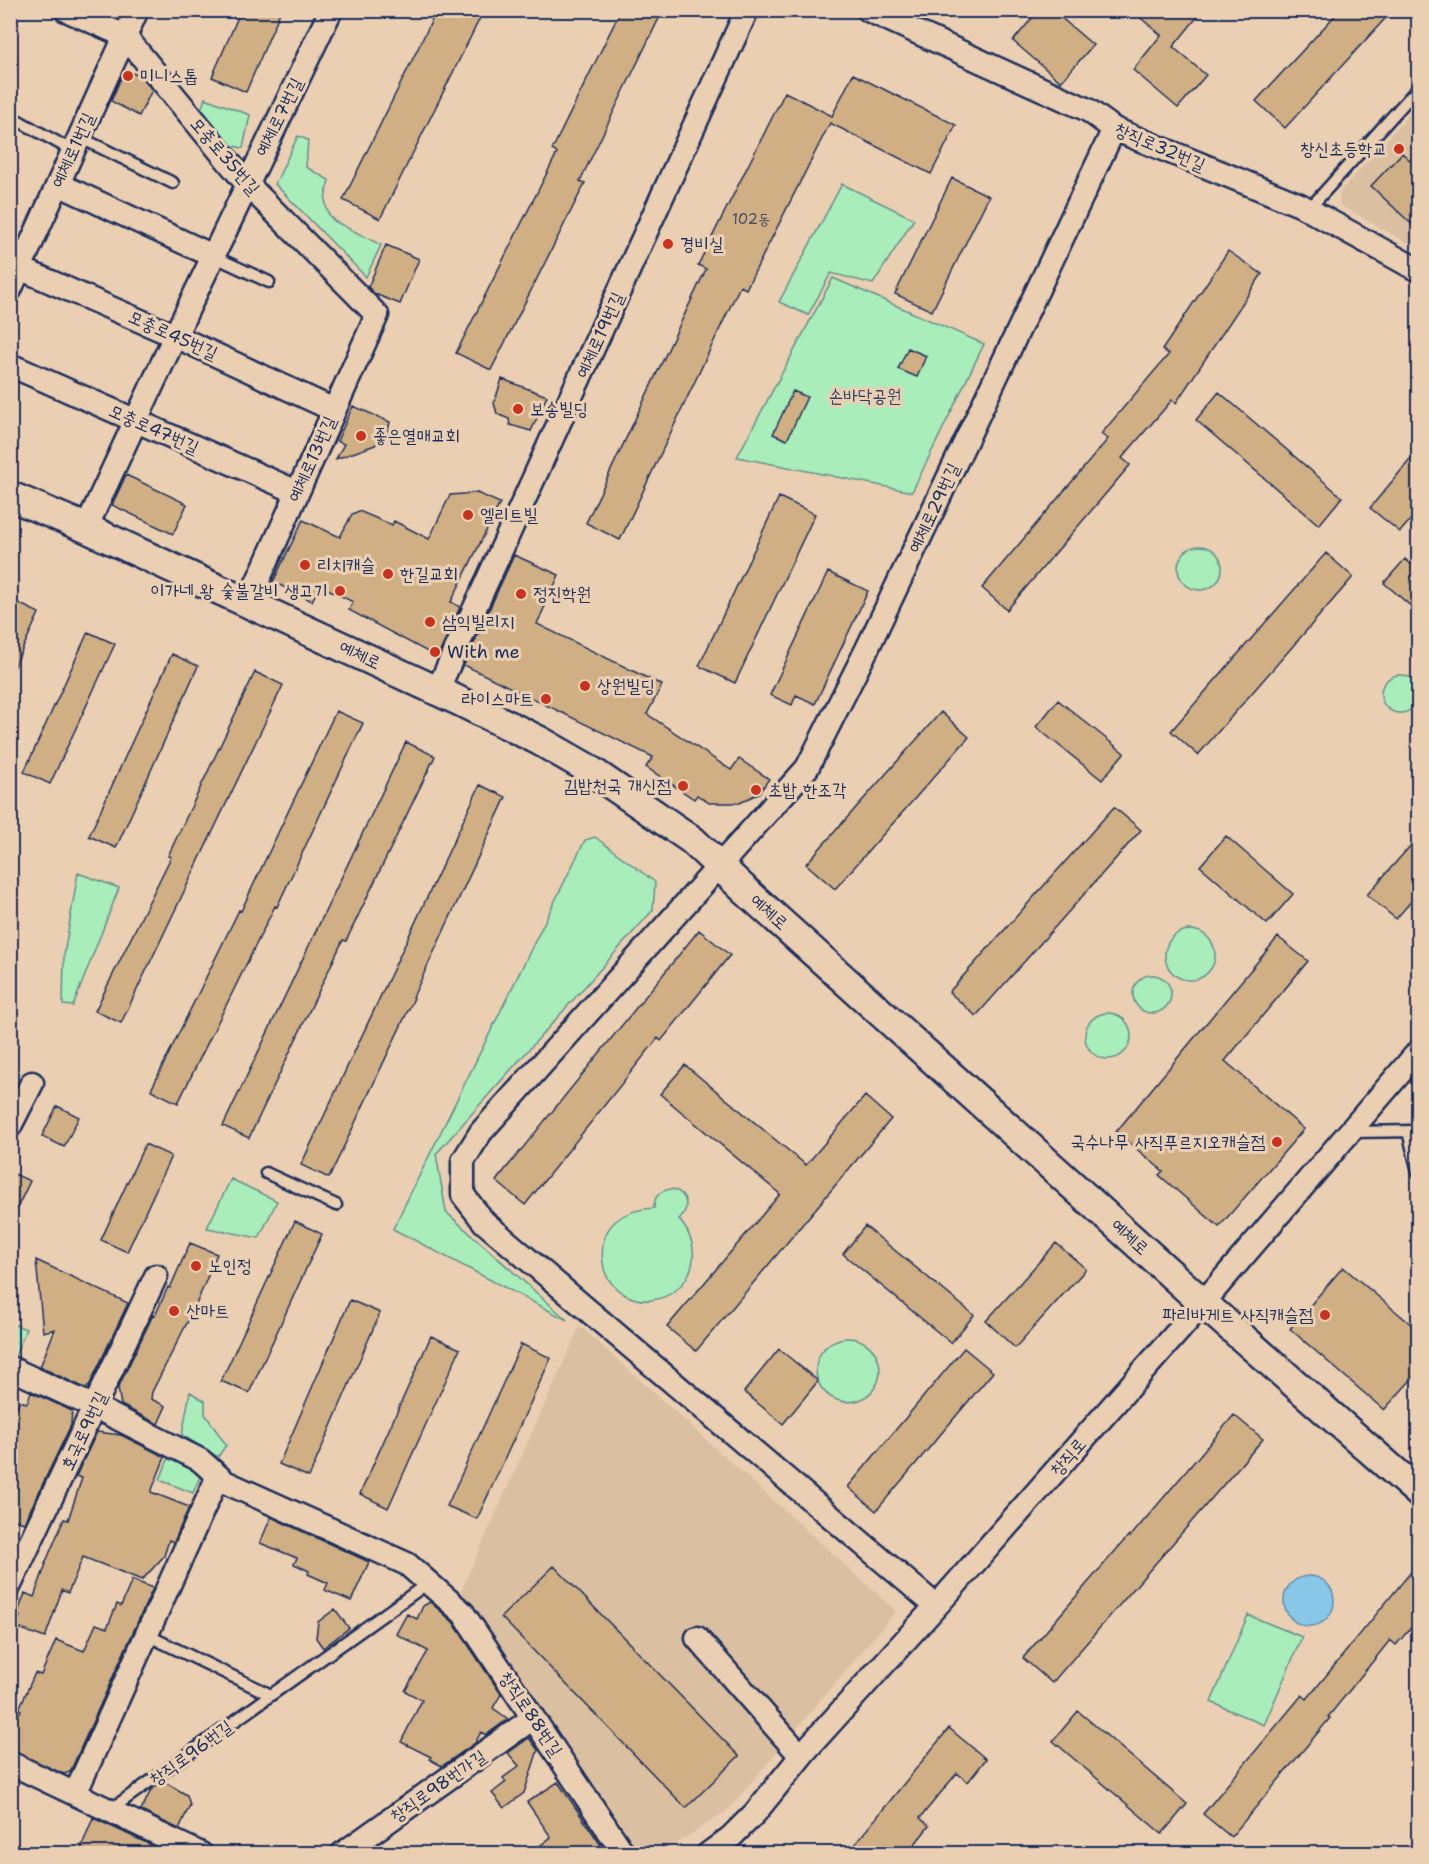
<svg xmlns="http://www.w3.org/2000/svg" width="1429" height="1864" font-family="'Shantell Sans','Poor Story',sans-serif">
  <rect width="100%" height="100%" fill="#ebcfb2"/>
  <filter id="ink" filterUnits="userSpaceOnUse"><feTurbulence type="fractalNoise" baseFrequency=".0167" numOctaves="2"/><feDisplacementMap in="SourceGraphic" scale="12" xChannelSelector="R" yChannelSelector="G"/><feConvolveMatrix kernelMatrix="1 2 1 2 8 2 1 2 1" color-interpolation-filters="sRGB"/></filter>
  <g filter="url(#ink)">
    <path fill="#dbbfa1" d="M1418 104V249L1340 205 1339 193Z
      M580 1326 896 1611 727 1811 662 1853 641 1854 461 1591Z"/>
    <path fill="#a8edba" stroke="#628e8c" stroke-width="1.5" d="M205 98 250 115 243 148 224 144 200 113Z
      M298 136 308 140 306 167 329 180C325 195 322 209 334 221L381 245 366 277 275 184Z
      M842 184 914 219 873 284 831 273 808 315 779 302Z
      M833 278 984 344 912 492 737 457Z
      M1178 568a22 22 0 1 1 44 0a22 22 0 1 1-44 0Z
      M1381 694a19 19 0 1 1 38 0a19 19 0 1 1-38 0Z
      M595 837 655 882 653 910 436 1154 446 1212 567 1320 393 1229 585 840Z
      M78 873 119 888 73 1006 63 1005 64 955Z
      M1165 955a25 25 0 1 1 50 0a25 25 0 1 1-50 0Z
      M1133 994a19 19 0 1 1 38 0a19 19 0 1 1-38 0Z
      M1085 1036a23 23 0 1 1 46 0a23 23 0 1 1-46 0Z
      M231 1179 277 1201 259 1238 207 1228Z
      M672 1189C688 1193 690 1209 679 1219 682 1224 687 1229 689 1235 708 1277 661 1317 622 1293 615 1288 608 1280 605 1272 601 1259 601 1249 605 1236 613 1216 634 1209 654 1208 654 1197 660 1190 672 1189Z
      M13 1324 26 1329 13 1361 11 1360V1329Z
      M816 1370a32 32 0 1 1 64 0a32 32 0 1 1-64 0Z
      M190 1392 205 1401V1414L226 1445 218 1457 182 1435Z
      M170 1454 204 1467 193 1493 160 1480Z
      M1248 1615 1302 1637 1264 1725 1211 1702Z"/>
    <path fill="#88c7e8" stroke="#5c8ab1" stroke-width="1.5" d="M1284 1601a25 25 0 1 1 50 0a25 25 0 1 1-50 0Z"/>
    <path fill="#cfaf83" stroke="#1b2f5e" stroke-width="1.5" d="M241 10H281L246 92 212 77Z
      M437 10H484L380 219 343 200Z
      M621 10H663L580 181 585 183 491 370 456 353 557 153 552 150Z
      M1039 10H1052L1093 45 1061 82 1013 41Z
      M1131 10H1203L1173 47 1206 75 1178 108 1133 70 1161 35Z
      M1340 10H1393L1285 128 1256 101Z
      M130 72 142 77 152 90 139 116 111 101 123 73Z
      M853 74 956 125 931 174 830 123 746 289 740 286 620 540 586 523 706 269 698 265 785 92 832 116Z
      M1402 153 1419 168V231L1371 186Z
      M952 178 989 196 932 311 895 294Z
      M386 245 419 259 400 304 375 294 368 287Z
      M1228 251 1262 274 1176 403 1172 400 1122 458 1130 465 1007 610 982 588 1108 439 1101 434 1169 354 1162 350Z
      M908 348 926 356 917 377 898 369Z
      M502 379 547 396 531 431 510 425 509 419 497 414 494 403Z
      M793 391 807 397 787 440 773 434Z
      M1219 392 1342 497 1319 525 1196 420Z
      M353 406 390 422 388 431 375 445 336 459 344 444 337 441Z
      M1419 449V510L1400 532 1370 508Z
      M126 475 187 504 173 534 112 505Z
      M477 493 500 503 451 602 460 607 439 654 436 653 435 656 349 610 353 602 320 585 312 601 273 582 303 520 340 537 352 514 359 511 392 525 394 521 429 539 450 495Z
      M779 497 815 514 735 683 699 666Z
      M1326 553 1353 577 1198 755 1171 731Z
      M514 555 559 575 537 624 662 685 647 714 731 770 739 759 769 779 759 793 740 803H709L697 795 694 799 646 767 653 757 464 665Z
      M1405 559 1419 571V613L1384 583Z
      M828 572 868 591 815 704 796 695 792 705 770 695Z
      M10 599 39 613 10 676Z
      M88 632 115 644 50 784 24 772Z
      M172 654 198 666 116 848 89 836Z
      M255 672 283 685 121 1023 95 1011 171 857 168 856Z
      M1058 700 1124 753 1102 780 1036 727Z
      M336 711 363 723 277 907 275 906 178 1103 151 1090 239 910 241 911Z
      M941 712 969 737 835 889 806 864Z
      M406 742 435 756 346 941 343 940 249 1138 223 1126Z
      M480 785 506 797 413 997 414 998 329 1178 301 1165Z
      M1114 807 1141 830 976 1016 949 992Z
      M1226 836 1293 894 1267 924 1200 866Z
      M1419 836V892L1396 919 1367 895Z
      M699 930 730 955 661 1041 658 1038 525 1205 496 1181Z
      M1278 937 1308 961 1225 1061 1304 1129 1219 1227 1159 1175 1163 1171 1116 1132Z
      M685 1065 806 1165 865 1096 891 1119 696 1351 667 1327 780 1194 660 1094Z
      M57 1106 79 1117 64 1147 42 1136Z
      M145 1144 171 1156 127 1252 101 1240Z
      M10 1172 30 1181 10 1223Z
      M295 1221 322 1234 249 1393 221 1381Z
      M865 1226 974 1315 951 1343 843 1254Z
      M190 1243 217 1254 195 1307 152 1392 151 1399 166 1406 158 1424 121 1405 118 1388 153 1315 155 1316 168 1287 170 1288Z
      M1056 1243 1086 1269 1015 1348 986 1321Z
      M36 1260 128 1303 89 1386 85 1388 40 1367 55 1329 43 1332Z
      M1343 1267 1419 1331V1371L1384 1410 1290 1329Z
      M350 1300 380 1313 309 1477 279 1464Z
      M431 1336 460 1349 388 1508 360 1494Z
      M521 1344 551 1358 477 1519 447 1506Z
      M964 1348 993 1372 876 1511 848 1487Z
      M779 1349 818 1381 783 1424 744 1392Z
      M31 1392 72 1411 71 1425 24 1523 10 1518V1402L18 1405 19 1401 27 1403Z
      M1234 1415 1263 1439 1052 1683 1023 1658 1129 1535 1130 1537Z
      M97 1432 121 1435 165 1457 151 1492 189 1507 174 1542 169 1540 164 1556 142 1580 83 1557 68 1593 62 1590 45 1638 16 1627 20 1616 17 1615 25 1593 34 1597 46 1564H45L64 1519 68 1520 82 1478 76 1476Z
      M271 1517 369 1562 351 1601 325 1590 328 1583 308 1574 309 1571 294 1564 297 1558 260 1543Z
      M1419 1562V1618L1396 1645 1390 1640 1328 1717 1330 1718 1231 1837 1203 1814 1302 1695 1307 1699Z
      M554 1566 739 1756 686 1808 501 1617Z
      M132 1580 153 1588 70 1772 64 1774 10 1750V1731L21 1710 19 1709 35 1673 41 1675 56 1640 84 1651 96 1624 107 1628 117 1604 121 1606Z
      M430 1602 453 1622 501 1694 493 1708 508 1719 486 1735 481 1732 475 1743 442 1766 429 1759 431 1757 401 1742 422 1700 405 1691 428 1651 396 1634 407 1614 417 1619 423 1606Z
      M335 1609 349 1628 323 1648 316 1638 318 1622Z
      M1078 1711 1187 1804 1162 1834 1053 1741Z
      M949 1728 986 1759 968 1782 957 1773 920 1818 929 1826 907 1854H847Z
      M529 1738 538 1750 524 1793 504 1808 492 1793 506 1782 503 1778 519 1766 508 1753Z
      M163 1781 187 1795 190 1805 179 1829 141 1811 151 1790Z
      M558 1782 573 1804 607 1854H530L551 1837 527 1802Z
      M93 1818 162 1850 161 1854H93L81 1848Z"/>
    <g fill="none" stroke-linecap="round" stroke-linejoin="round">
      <g stroke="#1b2f5e" stroke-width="15">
        <path id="service" d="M10 116 73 151
          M79 137 173 183
          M1308 210 1418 88
          M213 256 269 282
          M1408 1131 1418 1172
          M1350 1132 1418 1131
          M266 1173 336 1205
          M147 1635 271 1695
          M110 1810 428 1583"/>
      </g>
      <g stroke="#1b2f5e" stroke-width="27">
        <path id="minor" d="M66 10 125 36 247 184 377 315 248 603
          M868 10 1088 110 1114 129 1300 205 1418 270
          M58 184 213 256
          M10 264 175 336 334 410
          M10 290 137 10
          M10 365 297 492
          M86 528 175 336 331 10
          M437 691 747 10
          M10 1126 32 1083
          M10 1368 95 1407 200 1460 225 1482 407 1564 463 1613 624 1854
          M10 1585 156 1276
          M936 1606 484 1222 463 1195V1161L481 1132 807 768 867 649 1114 129
          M697 1638 801 1756
          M10 1763 201 1854
          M75 1794 218 1476
          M342 1854 533 1718
          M708 1854 731 1837 755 1813 806 1750 948 1593 1203 1303 1418 1052"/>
      </g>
      <g stroke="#1b2f5e" stroke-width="33">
        <path id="tertiary" d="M10 496 86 528 457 700 540 741 587 768 692 840 747 892 1203 1303 1418 1492"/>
      </g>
      <use href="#service" stroke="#ebcfb2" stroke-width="10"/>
      <use href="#minor" stroke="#ebcfb2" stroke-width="22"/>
      <use href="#tertiary" stroke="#ebcfb2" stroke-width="28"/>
    </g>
  </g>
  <g fill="#c8321e" stroke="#ebcfb2" stroke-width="2">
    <circle cx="128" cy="76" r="6"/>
    <circle cx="1399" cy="149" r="6"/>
    <circle cx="668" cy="244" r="6"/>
    <circle cx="518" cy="409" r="6"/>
    <circle cx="361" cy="436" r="6"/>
    <circle cx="468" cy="515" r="6"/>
    <circle cx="305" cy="565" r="6"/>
    <circle cx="388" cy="574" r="6"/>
    <circle cx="340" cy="591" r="6"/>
    <circle cx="521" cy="594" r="6"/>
    <circle cx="430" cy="622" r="6"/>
    <circle cx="435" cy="652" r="6"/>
    <circle cx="585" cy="686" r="6"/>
    <circle cx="546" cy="699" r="6"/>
    <circle cx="683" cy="786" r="6"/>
    <circle cx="756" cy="790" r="6"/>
    <circle cx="1277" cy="1142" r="6"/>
    <circle cx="196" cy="1266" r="6"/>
    <circle cx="174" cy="1311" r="6"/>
    <circle cx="1325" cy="1315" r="6"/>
  </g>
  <g text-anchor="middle" stroke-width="6" stroke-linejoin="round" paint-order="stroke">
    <g font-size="15" fill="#484f67">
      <text x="751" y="224">102동</text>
    </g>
    <g font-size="18" fill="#1b2f5e" stroke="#ebcfb2" text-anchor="start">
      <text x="140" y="82">미니스톱</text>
      <text x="1387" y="155" text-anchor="end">창신초등학교</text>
      <text x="680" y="250">경비실</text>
      <text x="530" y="415">보송빌딩</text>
      <text x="373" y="442">좋은열매교회</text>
      <text x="480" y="521">엘리트빌</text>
      <text x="317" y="571">리치캐슬</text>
      <text x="400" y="580">한길교회</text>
      <text x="328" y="597" text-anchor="end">이가네 왕 숯불갈비 생고기</text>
      <text x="533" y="600">정진학원</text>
      <text x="442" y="628">삼익빌리지</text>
      <text x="447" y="658">With me</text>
      <text x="597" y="692">상원빌딩</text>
      <text x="534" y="705" text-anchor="end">라이스마트</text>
      <text x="671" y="792" text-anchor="end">김밥천국 개신점</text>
      <text x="768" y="796">초밥 한조각</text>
      <text x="1265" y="1148" text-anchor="end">국수나무 사직푸르지오캐슬점</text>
      <text x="208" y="1272">노인정</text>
      <text x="186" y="1317">산마트</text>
      <text x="1313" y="1321" text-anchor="end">파리바게트 사직캐슬점</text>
    </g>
    <g font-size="18" fill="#1b2f5e" stroke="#ebcfb2">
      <text transform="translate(279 117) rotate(-64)" y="6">예체로7번길</text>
      <text transform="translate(1160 147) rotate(23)" y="6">창직로32번길</text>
      <text transform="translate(73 150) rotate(-66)" y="6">예체로1번길</text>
      <text transform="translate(225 156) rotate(49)" y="6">모충로35번길</text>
      <text transform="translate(173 335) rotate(24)" y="6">모충로45번길</text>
      <text transform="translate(600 335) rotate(-66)" y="6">예체로19번길</text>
      <text transform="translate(154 429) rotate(24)" y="6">모충로47번길</text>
      <text transform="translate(312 459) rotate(-66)" y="6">예체로13번길</text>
      <text transform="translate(934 508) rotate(-65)" y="6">예체로29번길</text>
      <text transform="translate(360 655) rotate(25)" y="6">예체로</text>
      <text transform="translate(769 912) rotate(41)" y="6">예체로</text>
      <text transform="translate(1130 1237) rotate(42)" y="6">예체로</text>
      <text transform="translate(84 1431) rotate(-65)" y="6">호국로9번길</text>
      <text transform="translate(1068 1457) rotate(-49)" y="6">창직로</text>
      <text transform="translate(531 1714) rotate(56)" y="6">창직로88번길</text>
      <text transform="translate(191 1753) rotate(-36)" y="6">창직로96번길</text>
      <text transform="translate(438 1786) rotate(-35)" y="6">창직로98번가길</text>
    </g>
    <g font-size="18" fill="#294267" stroke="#ebcfb2">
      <text x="865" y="402">손바닥공원</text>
    </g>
  </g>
  <rect width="1429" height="1864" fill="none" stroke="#ebcfb2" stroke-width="36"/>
  <rect x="18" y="18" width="1393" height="1828" fill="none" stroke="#1b2f5e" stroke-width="2" filter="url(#ink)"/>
</svg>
